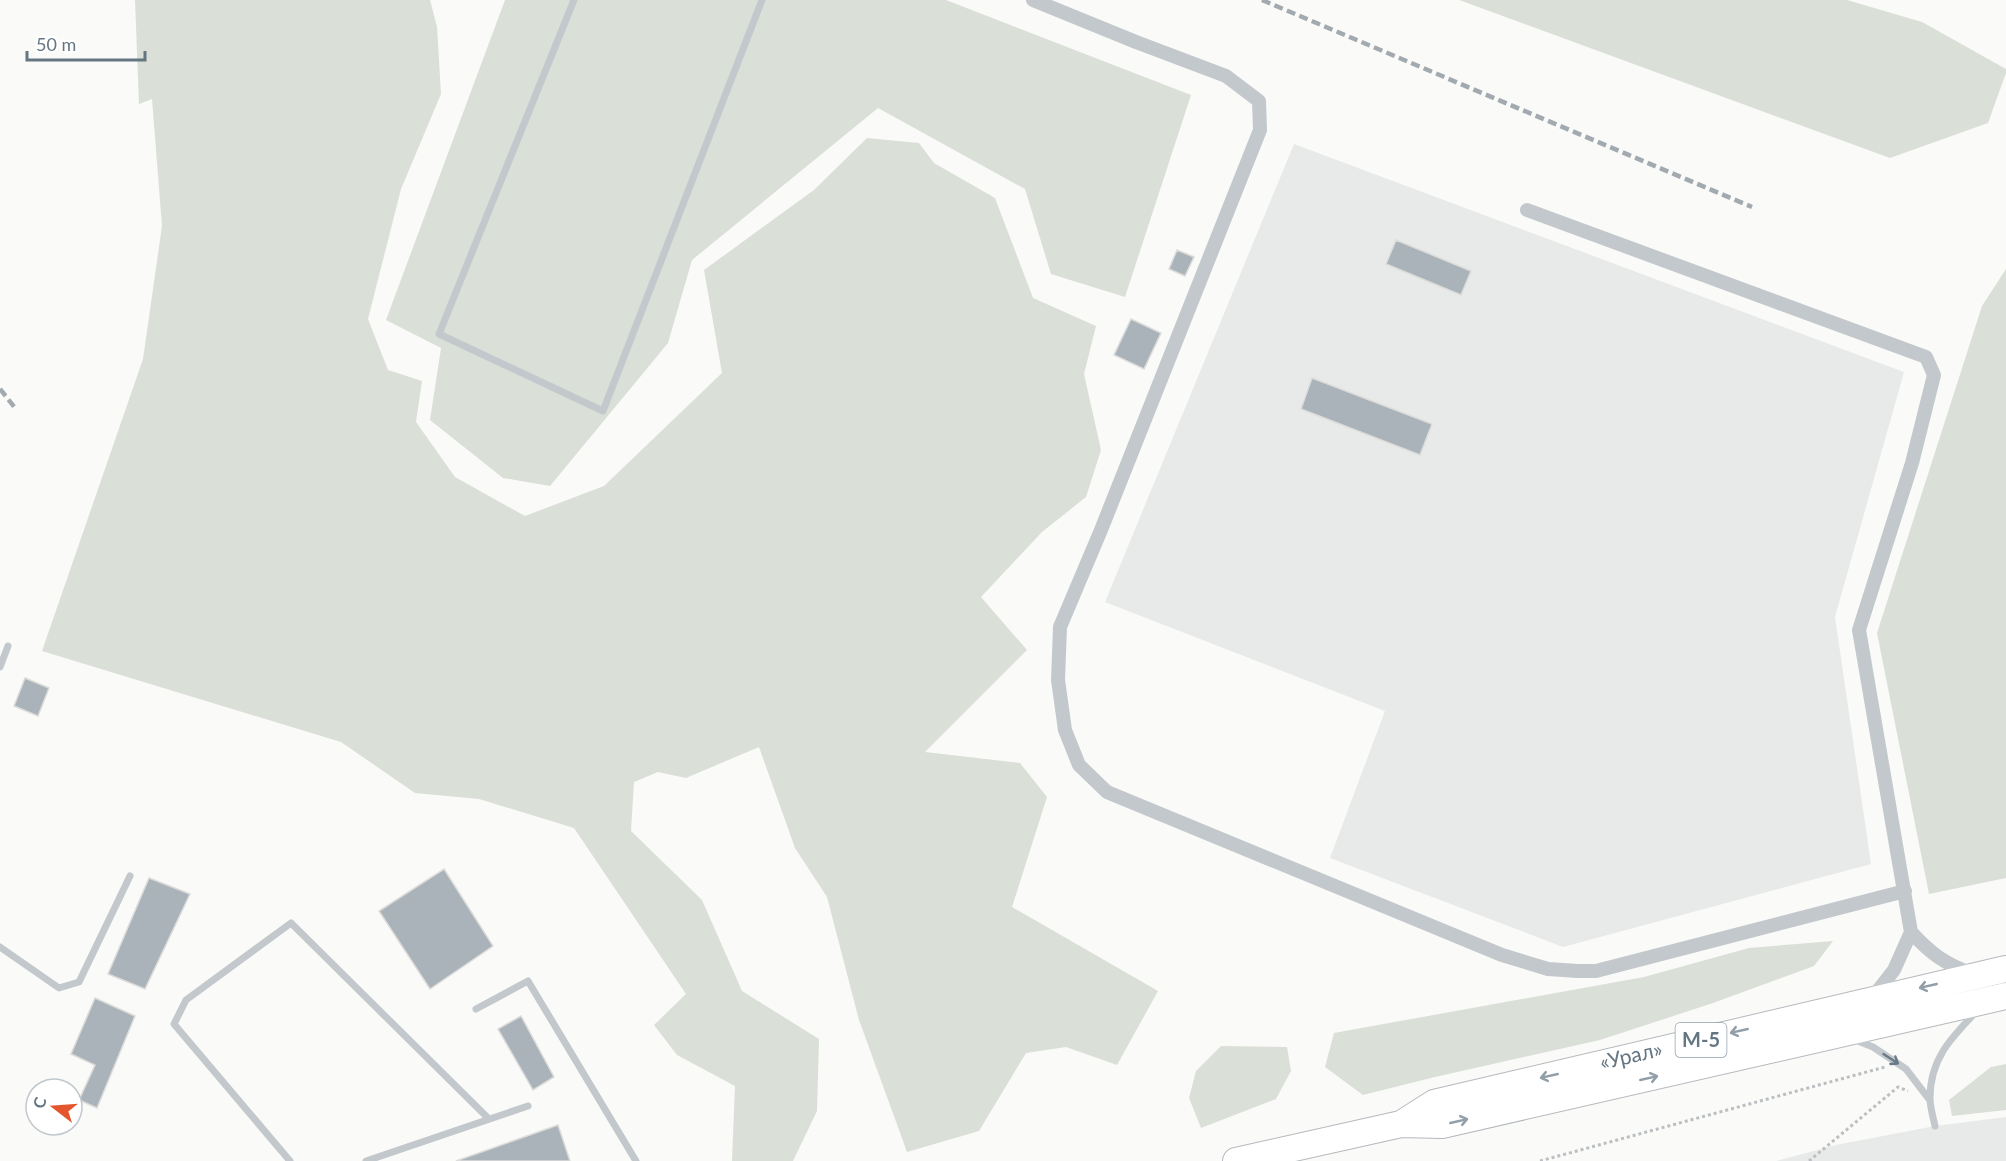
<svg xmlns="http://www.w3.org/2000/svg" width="2006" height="1161" font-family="Lato,sans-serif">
  <rect width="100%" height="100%" fill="#fafaf8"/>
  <path fill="#e8e9e9" d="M1294 144 1904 372 1835 617 1871 864 1563 947 1330 858 1385 711 1105 602Z
    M2006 1117V1161H1776L1836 1145 1935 1126Z"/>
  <path fill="#dadfd7" d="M135 0H430L437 27 441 94 401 189 368 319 388 370 422 381 416 422 455 477 525 516 604 486 722 373 704 270 814 190 867 138 919 143 934 163 995 198 1033 298 1096 326 1084 374 1101 450 1086 497 1042 532 981 597 1027 650 925 752 1020 763 1047 797 1012 907 1158 991 1117 1065 1066 1047 1026 1053 979 1131 907 1152 859 1020 827 897 795 848 759 747 686 778 658 772 634 782 631 831 702 900 742 991 819 1039 817 1111 793 1161H732L735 1086 677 1055 654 1025 686 994 574 828 479 799 415 793 341 742 42 651 143 359 162 226 152 99 139 104Z
    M505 0H946L1191 95 1125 297 1051 274 1025 189 878 108 692 260 668 343 550 486 503 478 430 420 441 348 386 320Z
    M1459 0H1847L1922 22 2006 69V73L1988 123 1890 158Z
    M2006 269V878L1929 894 1877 633 1982 306Z
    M1833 941 1814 966 1713 1003 1600 1040 1435 1077 1363 1095 1325 1067 1334 1033 1644 977 1749 948Z
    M1221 1046 1287 1047 1291 1071 1276 1099 1201 1128 1189 1098 1196 1071Z
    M2006 1064V1110L1952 1116 1949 1100 1991 1067Z"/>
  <path fill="#aab3b9" stroke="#dcdcda" stroke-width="1.5" d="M1396 240 1471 271 1461 295 1386 264Z
    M1177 250 1194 257 1185 276 1169 269Z
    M1131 319 1161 333 1144 369 1114 355Z
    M1312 378 1432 424 1420 455 1301 409Z
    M25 678 49 688 38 716 14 706Z
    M444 869 493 946 430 989 379 911Z
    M149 878 190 894 145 989 108 974Z
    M95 998 135 1016 97 1108 79 1100 95 1065 71 1054Z
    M521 1016 554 1077 533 1090 498 1029Z
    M558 1125 570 1161H456Z"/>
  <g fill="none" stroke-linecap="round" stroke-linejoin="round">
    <g stroke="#b4b9bd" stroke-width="28">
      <path id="highway" d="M1401 1124 1434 1103 2006 969
        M1236 1161 1401 1124 1442 1125 2006 996"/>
    </g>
    <path stroke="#bbbfc2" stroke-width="3" stroke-dasharray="3 3" stroke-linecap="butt" d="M1540 1161 1885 1067
      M1809 1161 1898 1087 1908 1091"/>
    <path stroke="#c3c8cc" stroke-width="7" d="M574 0 439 334 603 411 762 0
      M0 667 8 646
      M0 947 59 988 79 982 130 876
      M476 1009 528 981 636 1161
      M1853 1039 1873 1047 1906 1069 1929 1099
      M1935 1126C1933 1117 1930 1107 1930 1098 1930 1059 1951 1038 1976 1012
      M290 1161 174 1024 186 1000 291 923 489 1119
      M366 1161 528 1106"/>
    <path stroke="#c3c8cc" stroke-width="14" d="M1033 0 1136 42 1226 76 1259 101 1260 130 1101 530 1060 627 1058 680 1065 730 1079 765 1107 792 1502 955 1548 969 1578 971H1596L1905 891
      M1527 210 1926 357 1934 375 1912 463 1859 630 1911 932 1894 970 1873 997
      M1911 932C1931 954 1945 964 1973 974"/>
    <use href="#highway" stroke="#fff" stroke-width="26"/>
    <path stroke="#a2aab0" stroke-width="4.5" stroke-dasharray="9 4.5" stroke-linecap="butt" d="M1262 0 1752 207
      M0 389 16 409"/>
  </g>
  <defs><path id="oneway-shaft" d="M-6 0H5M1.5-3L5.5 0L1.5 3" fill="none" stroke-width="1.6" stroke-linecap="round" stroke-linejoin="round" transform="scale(1.5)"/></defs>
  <g stroke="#939fa8">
    <use href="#oneway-shaft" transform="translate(1928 986) rotate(167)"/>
    <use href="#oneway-shaft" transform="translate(1739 1031) rotate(167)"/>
    <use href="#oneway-shaft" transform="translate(1549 1076) rotate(167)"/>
    <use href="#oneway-shaft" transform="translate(1649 1078) rotate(-13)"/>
    <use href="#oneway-shaft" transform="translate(1459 1121) rotate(-13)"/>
  </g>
  <use stroke="#6a7a87" href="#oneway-shaft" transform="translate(1891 1059) rotate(33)"/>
  <g text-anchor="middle" stroke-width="6" stroke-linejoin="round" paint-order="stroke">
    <rect fill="#fff" stroke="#939fa8" stroke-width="1.5" x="1675.5" y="1023" width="51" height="34" rx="4.5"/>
    <g font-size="20" font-weight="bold" fill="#657683">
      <text x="1701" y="1047">М-5</text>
    </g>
    <g font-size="21" fill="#657683" stroke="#fff">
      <text transform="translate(1631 1056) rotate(-13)" y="7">«Урал»</text>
    </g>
  </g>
  <g transform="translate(54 1107) rotate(287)"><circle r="28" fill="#ffffff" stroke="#c1c8cd" stroke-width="1.5"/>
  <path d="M0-4.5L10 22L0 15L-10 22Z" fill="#e4572e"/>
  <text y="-9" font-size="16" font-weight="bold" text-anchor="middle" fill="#657683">С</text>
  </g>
  <path d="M27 51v9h118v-9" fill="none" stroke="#657683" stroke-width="3"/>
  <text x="36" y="51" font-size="18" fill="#657683" stroke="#ffffff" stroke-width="4.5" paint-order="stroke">50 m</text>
</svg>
